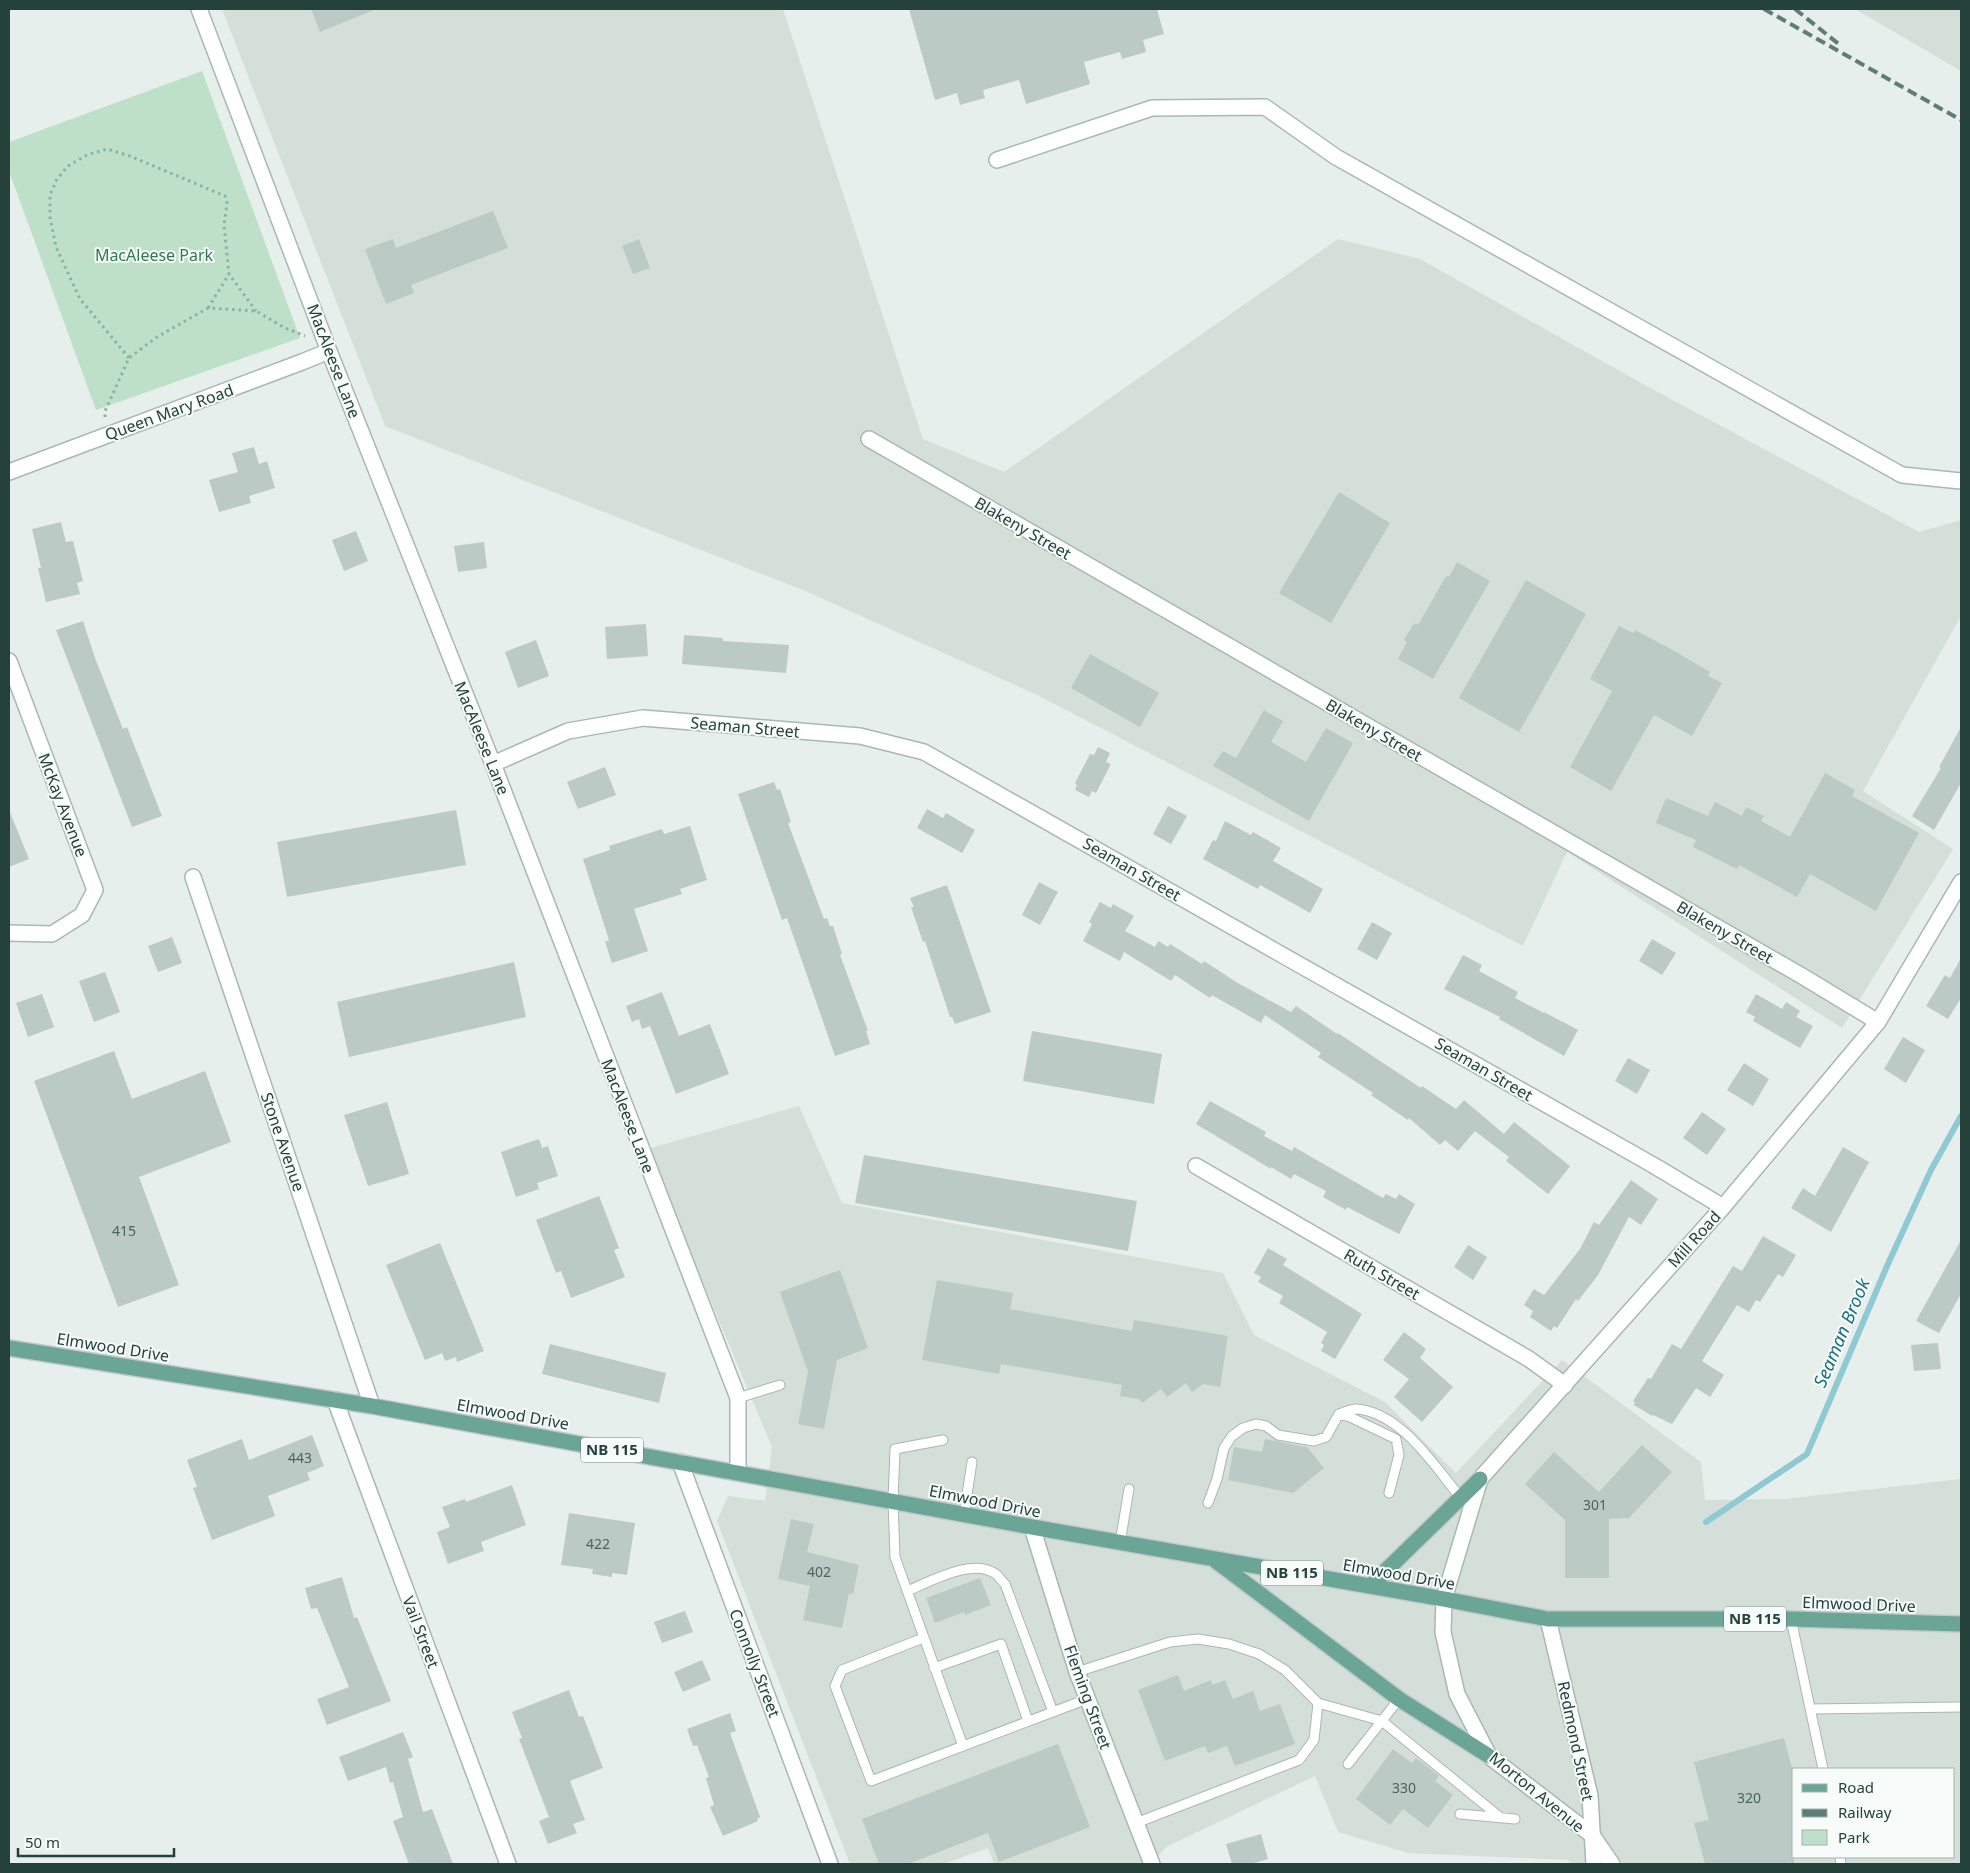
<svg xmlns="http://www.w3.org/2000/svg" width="1970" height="1873" font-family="'Noto Sans',sans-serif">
  <rect width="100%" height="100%" fill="#e6efeb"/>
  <path fill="#d4dfda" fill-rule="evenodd" d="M222 9H783L923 439 1004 472 1338 239 1420 259 1652 389 1919 532 1961 520V616L1863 791 1953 849 1842 1028 1567 852 1523 946 1033 693 803 590 385 426Z
    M1855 9H1961V71Z
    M799 1106 842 1203 1223 1273 1254 1335 1385 1402 1456 1473 1562 1360 1701 1462 1705 1500 1785 1499 1961 1479V1864H1570L1569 1860 1408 1853 1338 1832 1315 1776 1166 1847 1152 1864H994L988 1848 943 1864H850L717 1521 728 1496 765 1501 772 1447 647 1149ZM1794 1769H1954V1857H1794Z"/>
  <path fill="#bfe0c8" d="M202 71 300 338 96 410 9 171V142Z"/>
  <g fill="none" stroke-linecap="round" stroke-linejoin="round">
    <path stroke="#8ec9d4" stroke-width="6" d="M1706 1522 1807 1454 1887 1266 1931 1170 1961 1116"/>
  </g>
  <path fill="#bbcac4" d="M311 9H376L320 32Z
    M909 9H1157L1164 34 1143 40 1146 52 1122 59 1120 52 1084 62 1090 84 1026 104 1019 80 983 90 985 98 960 105 957 93 935 100Z
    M493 211 508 248 411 285 414 293 386 304 365 249 393 239 396 248Z
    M639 239 650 268 633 274 622 246Z
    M254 447 259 464 267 461 275 488 249 496 251 503 219 512 209 480 238 472 232 453Z
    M1339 492 1390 523 1331 623 1279 593Z
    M61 522 66 542 73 541 83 581 77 583 80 594 46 602 38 568H41L32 529Z
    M356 531 368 561 344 571 332 540Z
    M484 542 487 568 458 572 454 546Z
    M1457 562 1490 581 1433 679 1398 659 1407 642 1404 640 1414 623 1418 625 1446 576 1449 577Z
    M1526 580 1586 614 1519 732 1459 698Z
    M83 621 95 658 123 729 127 727 162 816 132 827 56 630Z
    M646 624 648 656 607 659 605 627Z
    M1619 626 1633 633 1635 630 1669 648 1710 672 1708 676 1722 683 1692 736 1654 715 1611 791 1570 767 1612 691 1590 679Z
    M684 635 723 638V641L789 645 786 673 682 664Z
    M536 640 549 676 518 688 505 652Z
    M1090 654 1159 693 1140 727 1071 688Z
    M1264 710 1283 721 1271 742 1306 762 1326 728 1353 743 1309 821 1213 766 1223 751 1236 758Z
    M1961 727V783L1934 830 1912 816 1941 768 1939 767Z
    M1098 747 1110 753 1106 762 1111 764 1096 793 1092 791 1089 797 1075 790 1077 785 1075 783 1090 754 1094 755Z
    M605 767 616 795 578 809 567 782Z
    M1825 773 1855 790 1852 796 1919 833 1876 911 1810 874 1797 897 1739 865 1737 869 1693 847 1696 840 1656 823 1666 798 1708 816 1715 802 1742 816 1746 807 1764 816 1761 821 1790 837Z
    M774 782 777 790 780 789 791 822 788 823 824 919 827 918 830 926H833L842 954 840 955 868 1031H866L870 1044 835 1056 787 918 782 920 738 794Z
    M1168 806 1187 816 1171 844 1153 834Z
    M927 809 943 818 946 813 975 830 962 853 917 828Z
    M9 810 29 859 9 867Z
    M456 810 466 865 287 897 277 842Z
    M1225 821 1251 835 1253 832 1281 848 1273 861 1323 889 1310 913 1260 885 1258 889 1203 859 1213 840 1216 841Z
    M690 826 707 880 680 889 682 894 634 909 648 951 612 963 605 942 609 940 583 859 610 850 609 846 662 829 664 834Z
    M1039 882 1058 892 1040 925 1022 915Z
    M947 885 991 1012 955 1024 952 1017H950L925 941 923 942 911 907H914L910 898Z
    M1100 902 1111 908 1113 904 1134 916 1125 931 1155 947 1158 941 1168 947 1170 944 1202 964 1204 961 1236 982 1291 1012 1296 1006 1337 1034 1338 1033 1421 1088 1422 1086 1456 1109 1464 1100 1504 1134 1514 1122 1570 1166 1568 1169 1548 1194 1506 1161 1509 1157 1475 1131 1458 1151 1445 1140 1440 1145 1409 1118 1408 1120 1371 1095 1373 1093 1318 1057 1321 1053 1265 1015 1261 1023 1212 995 1210 998 1175 975 1171 981 1124 952 1120 961 1083 941 1092 924 1089 922Z
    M1372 922 1392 933 1377 960 1357 949Z
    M172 937 182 963 158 972 148 946Z
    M1652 939 1676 953 1662 975 1639 961Z
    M1463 955 1482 965 1479 971 1518 992 1515 998 1544 1013V1012L1578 1030 1564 1056 1499 1019 1500 1017 1444 989Z
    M1961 958V998L1948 1019 1926 1006 1945 975 1950 978Z
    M514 962 526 1017 349 1057 337 1002Z
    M105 972 120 1012 94 1022 79 981Z
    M662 992 679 1036 710 1024 729 1074 676 1094 650 1026 642 1029 639 1019 632 1022 626 1006Z
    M42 994 54 1027 28 1037 16 1003Z
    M1756 994 1782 1009 1786 1002 1800 1011 1796 1017 1813 1026 1800 1048 1753 1021 1755 1017 1746 1012Z
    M1032 1031 1162 1054 1154 1104 1023 1081Z
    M1903 1037 1925 1050 1906 1083 1884 1069Z
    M114 1051 132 1099 205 1071 231 1142 139 1177 179 1285 118 1307 34 1081Z
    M1628 1058 1650 1070 1637 1094 1615 1081Z
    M1744 1063 1769 1079 1753 1106 1727 1090Z
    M1210 1101 1266 1132 1264 1136 1292 1151 1294 1147 1383 1198 1386 1194 1396 1199 1399 1194 1415 1204 1399 1234 1347 1207 1346 1210 1323 1197 1326 1191 1294 1174 1291 1179 1271 1167V1169L1196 1124Z
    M387 1102 409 1174 368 1186 344 1115Z
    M1702 1112 1726 1129 1707 1155 1683 1138Z
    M539 1139 542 1148 548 1146 558 1176 537 1183 539 1189 516 1197 501 1152Z
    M1843 1147 1869 1162 1831 1232 1791 1208 1803 1188 1815 1196Z
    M864 1155 1137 1201 1128 1251 855 1203Z
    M1631 1180 1658 1199 1641 1225 1629 1217 1598 1275 1578 1301 1576 1299 1557 1328 1554 1326 1551 1331 1530 1317 1533 1311 1524 1305 1534 1289 1544 1295 1580 1249 1594 1222 1599 1225Z
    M599 1196 619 1248 614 1250 625 1277 571 1298 561 1271 556 1273 536 1220Z
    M1763 1236 1796 1255 1783 1277 1778 1274 1760 1302 1756 1300 1749 1312 1737 1305 1702 1361 1724 1375 1710 1397 1696 1388 1672 1424 1653 1415 1652 1416 1634 1405 1635 1403 1633 1401 1648 1378 1651 1379 1672 1344 1681 1349 1733 1266 1742 1271Z
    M1961 1240V1294L1939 1333 1916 1321Z
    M440 1243 484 1351 457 1362 456 1357 445 1361 442 1353 425 1360 386 1265Z
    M1468 1245 1487 1257 1473 1280 1454 1267Z
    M1268 1248 1287 1259 1283 1265 1362 1314 1335 1359 1321 1351 1324 1345 1321 1343 1327 1332 1279 1303 1283 1296 1258 1282 1261 1277 1254 1273Z
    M840 1270 868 1348 837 1360 824 1429 798 1424 808 1372 780 1292Z
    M937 1280 1013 1293 1010 1309 1132 1331 1134 1320 1228 1336 1220 1387 1203 1384 1192 1392 1186 1383 1167 1397 1161 1389 1142 1403 1139 1399 1120 1396 1122 1385 1001 1364 999 1374 922 1360Z
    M1404 1332 1426 1349 1420 1358 1453 1387 1422 1422 1394 1397 1409 1379 1383 1360Z
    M1938 1343 1941 1369 1914 1371 1911 1345Z
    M550 1344 666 1373 659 1403 542 1374Z
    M312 1435 324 1466 307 1473 310 1480 268 1496 275 1516 212 1540 193 1488 197 1487 187 1460 242 1439 249 1460Z
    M1265 1439 1307 1447 1324 1468 1293 1493 1228 1480 1234 1447 1262 1452Z
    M1642 1445 1672 1472 1629 1518 1609 1519V1578H1565V1520L1525 1484 1554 1452 1599 1492Z
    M512 1485 526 1525 481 1542 484 1551 448 1564 437 1532 450 1527 442 1507 465 1499 466 1502Z
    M569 1513 635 1523 627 1575 612 1573V1577L592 1574 593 1569 561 1565Z
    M791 1519 814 1524 807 1552 859 1565 853 1594 849 1593 842 1628 803 1620 810 1586 778 1579Z
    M342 1577 354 1618 357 1617 391 1701 327 1725 317 1699 349 1687 317 1608 311 1609 305 1588Z
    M980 1578 991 1605 965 1615 964 1612 935 1623 926 1598Z
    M685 1611 693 1632 662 1643 654 1622Z
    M702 1660 711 1680 683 1692 674 1672Z
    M1178 1675 1184 1691 1211 1680 1212 1685 1225 1680 1233 1699 1253 1691 1260 1711 1280 1704 1295 1744 1235 1766 1227 1746 1208 1753 1205 1746 1165 1761 1138 1690Z
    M569 1690 579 1717 583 1716 603 1768 570 1781 585 1820 573 1824 577 1833 548 1844 539 1821 549 1817 519 1739 522 1738 512 1712Z
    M730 1713 736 1731 730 1733 760 1817 757 1819 758 1821 723 1836 710 1807 714 1805 706 1778 709 1777 697 1745 693 1746 687 1729Z
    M403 1732 413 1757 408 1759 423 1812 432 1809 453 1864H409L393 1821 403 1817 393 1782 390 1783 386 1767 348 1781 339 1757Z
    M1784 1738 1794 1776V1864H1705L1694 1823 1709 1820 1694 1762Z
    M1058 1744 1090 1827 999 1862 988 1833 908 1864H879L862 1819Z
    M1393 1749 1412 1763 1416 1758 1439 1776 1435 1781 1453 1795 1428 1828 1403 1809 1390 1825 1356 1799Z
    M1261 1834 1268 1859 1251 1864H1232L1226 1844Z"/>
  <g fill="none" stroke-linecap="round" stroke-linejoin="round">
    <g stroke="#a8b8b2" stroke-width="11">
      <path id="service" d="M738 1398 780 1385
        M1340 1414 1350 1417 1396 1439 1399 1455 1389 1493
        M943 1440 895 1449 893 1501 895 1557 963 1746
        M1208 1503 1217 1479 1224 1448 1232 1436 1243 1428 1256 1424 1266 1426 1278 1435 1314 1441 1326 1437 1339 1414C1344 1412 1351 1409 1357 1409 1402 1413 1435 1467 1461 1498
        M964 1514 972 1462
        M1120 1543 1129 1489
        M907 1591C930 1582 974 1556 997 1575 1000 1578 1002 1582 1005 1584L1053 1712
        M1791 1619 1823 1769
        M923 1638 842 1670 835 1686 871 1781 1087 1699
        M934 1668 1001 1644 1028 1721
        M1077 1672 1170 1642 1198 1639 1229 1644 1259 1654 1285 1670 1318 1703 1382 1721 1501 1818
        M1811 1709 1961 1707
        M1348 1764 1399 1699
        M1460 1814 1515 1819
        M1136 1823 1299 1760 1314 1740 1318 1703
        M1840 1857 1841 1864"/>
    </g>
    <g stroke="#a8b8b2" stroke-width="18">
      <path id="minor" d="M199 9 329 351 493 764 738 1398V1473
        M997 160 1152 108 1265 107 1336 157 1902 475 1961 481
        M869 439 1802 976 1878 1022
        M9 472 302 362 329 351
        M9 661 95 890 82 915 52 934 9 933
        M493 764 568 731 643 718 860 736 924 752 1653 1165 1723 1207
        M193 877 372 1406
        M1196 1166 1529 1359 1565 1385
        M335 1400 508 1864
        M680 1462 830 1864
        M1032 1527 1077 1672 1152 1864
        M1548 1619 1590 1796 1594 1864"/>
    </g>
    <g stroke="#a8b8b2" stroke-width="18">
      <path id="tertiary" d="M1612 1864 1592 1835 1489 1756 1457 1694 1443 1632 1444 1599 1480 1479 1723 1207 1878 1022 1961 882"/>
    </g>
    <g stroke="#c2cac8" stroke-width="18">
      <path id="primary" d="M9 1348 372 1406 1032 1527 1444 1599 1548 1619H1791L1961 1624
        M1216 1561 1399 1699 1489 1756
        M1370 1586 1480 1479"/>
    </g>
    <path stroke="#86b3a5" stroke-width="3" stroke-dasharray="2.5 4" stroke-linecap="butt" d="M208 308 229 274
      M129 358 80 299 56 247 50 217V195L57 179 68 166 87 155 107 149 130 156 225 196 227 203 224 226 229 274 256 311
      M105 417V411L129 358 157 337 208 308 256 311 285 328 305 336"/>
    <use href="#service" stroke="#fff" stroke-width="9"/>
    <use href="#minor" stroke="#fff" stroke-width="15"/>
    <use href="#tertiary" stroke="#fff" stroke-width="15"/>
    <use href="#primary" stroke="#6aa596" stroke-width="15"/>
    <path stroke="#5f7d75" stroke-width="4" stroke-dasharray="10 5" stroke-linecap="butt" d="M1764 9 1961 120
      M1795 9 1840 45"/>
  </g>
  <g text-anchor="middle" stroke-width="4" stroke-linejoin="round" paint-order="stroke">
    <g font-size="14" fill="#4a645c">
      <text x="124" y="1236">415</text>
      <text x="300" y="1463">443</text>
      <text x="1595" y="1510">301</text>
      <text x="598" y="1549">422</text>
      <text x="819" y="1577">402</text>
      <text x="1404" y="1793">330</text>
      <text x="1749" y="1803">320</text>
    </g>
    <g fill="#f7fbf9" stroke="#637a73" stroke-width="1">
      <rect x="581" y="1437.5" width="62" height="25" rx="4"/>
      <rect x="1261" y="1560.5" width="62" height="25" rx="4"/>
      <rect x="1724" y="1606.5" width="62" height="25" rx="4"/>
    </g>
    <g font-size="15" font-weight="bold" fill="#24423a">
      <text x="612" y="1455">NB 115</text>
      <text x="1292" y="1578">NB 115</text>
      <text x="1755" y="1624">NB 115</text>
    </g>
    <g font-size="16" fill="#2d7a4b" stroke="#f7fbf9">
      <text x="154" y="261">MacAleese Park</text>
    </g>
    <g font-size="16" fill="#24423a" stroke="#f7fbf9">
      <text transform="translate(334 361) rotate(69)" y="6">MacAleese Lane</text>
      <text transform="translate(169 412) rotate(-20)" y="6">Queen Mary Road</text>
      <text transform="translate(1023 528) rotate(30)" y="6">Blakeny Street</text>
      <text transform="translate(745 727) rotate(5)" y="6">Seaman Street</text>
      <text transform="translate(1374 730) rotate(30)" y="6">Blakeny Street</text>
      <text transform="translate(482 738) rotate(68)" y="6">MacAleese Lane</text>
      <text transform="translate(63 805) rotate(69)" y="6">McKay Avenue</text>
      <text transform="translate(1132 869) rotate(30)" y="6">Seaman Street</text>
      <text transform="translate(1725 932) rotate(30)" y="6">Blakeny Street</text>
      <text transform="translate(1484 1069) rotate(30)" y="6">Seaman Street</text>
      <text transform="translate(628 1116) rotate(69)" y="6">MacAleese Lane</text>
      <text transform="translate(283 1142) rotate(71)" y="6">Stone Avenue</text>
      <text transform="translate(1694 1239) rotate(-48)" y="6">Mill Road</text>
      <text transform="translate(1382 1274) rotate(30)" y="6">Ruth Street</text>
      <text transform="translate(113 1347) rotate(9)" y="6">Elmwood Drive</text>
      <text transform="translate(513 1414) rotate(10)" y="6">Elmwood Drive</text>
      <text transform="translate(985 1501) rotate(11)" y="6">Elmwood Drive</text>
      <text transform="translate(1399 1574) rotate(10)" y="6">Elmwood Drive</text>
      <text transform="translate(1859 1604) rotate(2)" y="6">Elmwood Drive</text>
      <text transform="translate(421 1632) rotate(69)" y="6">Vail Street</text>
      <text transform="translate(755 1663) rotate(69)" y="6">Connolly Street</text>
      <text transform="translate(1088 1697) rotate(70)" y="6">Fleming Street</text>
      <text transform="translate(1576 1741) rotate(78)" y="6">Redmond Street</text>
      <text transform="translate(1537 1792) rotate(39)" y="6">Morton Avenue</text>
    </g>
    <g font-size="18" font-style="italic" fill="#1c6f80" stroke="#f7fbf9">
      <text transform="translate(1842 1333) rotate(-67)" y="6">Seaman Brook</text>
    </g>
  </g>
  <rect width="1970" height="1873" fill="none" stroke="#24423a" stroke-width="20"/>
  <rect x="1792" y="1768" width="162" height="90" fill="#f7fbf9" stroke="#a3b1ad"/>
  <rect x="1802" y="1784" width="25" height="8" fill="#6aa596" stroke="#a3b1ad"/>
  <text x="1838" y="1793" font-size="15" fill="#24423a">Road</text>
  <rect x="1802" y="1809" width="25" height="8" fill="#5f7d75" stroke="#a3b1ad"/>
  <text x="1838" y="1818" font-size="15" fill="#24423a">Railway</text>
  <rect x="1802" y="1830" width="25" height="15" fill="#bfe0c8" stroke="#a3b1ad"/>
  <text x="1838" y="1843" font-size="15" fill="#24423a">Park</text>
  <path d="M18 1848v8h156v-8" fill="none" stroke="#24423a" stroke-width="2.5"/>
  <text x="25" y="1848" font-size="15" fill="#24423a" stroke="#f7fbf9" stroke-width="4" paint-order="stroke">50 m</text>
</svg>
